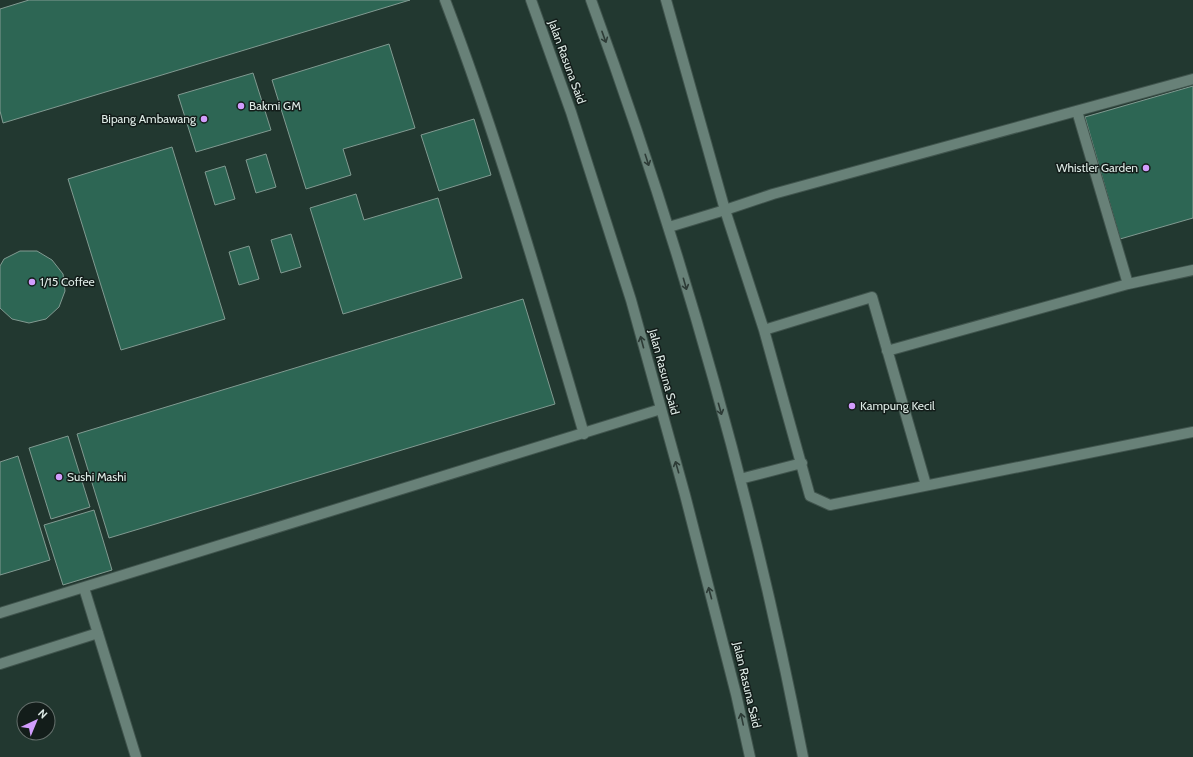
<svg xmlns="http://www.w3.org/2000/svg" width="1193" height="757" font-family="Cabin,sans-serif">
  <rect width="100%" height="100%" fill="#223830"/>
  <path fill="#2d6654" stroke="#819a91" d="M29 0H410L3 123 0 111V9Z
    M389 44 415 128 343 149 351 175 306 189 272 80Z
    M253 73 271 130 196 152 178 95Z
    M1193 86V218L1120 239 1085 117Z
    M474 119 491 175 439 191 421 135Z
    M172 147 225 319 121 350 68 179Z
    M266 154 276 187 256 193 246 160Z
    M225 166 235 199 215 205 205 172Z
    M356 194 364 220 438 198 462 278 343 314 310 208Z
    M291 234 301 267 281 273 271 240Z
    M249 246 259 279 239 285 229 252Z
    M20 251H37L52 260 63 274 65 291 59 307 46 319 29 323 12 319 0 308V266L4 259Z
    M523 299 555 404 109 538 77 434Z
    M68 436 90 507 51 519 29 448Z
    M18 456 50 560 0 575V462Z
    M94 510 112 570 63 585 44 525Z"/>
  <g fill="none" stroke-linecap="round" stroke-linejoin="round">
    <g stroke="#40544d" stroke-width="12">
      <path id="minor" d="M445 0C499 142 541 288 584 434
        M531 0 571 112 631 300 685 495 736 694 750 757
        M591 0C681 246 753 500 803 757
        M666 0 725 210 773 194 1193 79
        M1077 111 1128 284
        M669 227 725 210 764 330 810 496 830 505 1193 432
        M764 330 872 297 926 485
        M887 351 1128 284 1193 270
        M740 479 802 463
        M84 588 136 757
        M0 613 661 409
        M0 664 98 633"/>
    </g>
    <use href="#minor" stroke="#688178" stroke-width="10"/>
  </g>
  <defs><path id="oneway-shaft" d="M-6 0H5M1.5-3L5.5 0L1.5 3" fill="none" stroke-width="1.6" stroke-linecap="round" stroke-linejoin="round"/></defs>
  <g stroke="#2d3b36">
    <use href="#oneway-shaft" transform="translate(604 37) rotate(70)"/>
    <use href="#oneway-shaft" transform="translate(647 160) rotate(72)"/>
    <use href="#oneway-shaft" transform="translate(685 284) rotate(74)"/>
    <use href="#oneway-shaft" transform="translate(642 342) rotate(-105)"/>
    <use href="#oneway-shaft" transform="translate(720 409) rotate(74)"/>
    <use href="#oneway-shaft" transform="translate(677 467) rotate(-106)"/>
    <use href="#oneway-shaft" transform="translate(710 593) rotate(-105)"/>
    <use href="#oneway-shaft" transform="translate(742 719) rotate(-102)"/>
  </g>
  <g fill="#d29dfd" stroke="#131d1a" stroke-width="1.5">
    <circle cx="241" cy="106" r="4"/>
    <circle cx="204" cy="119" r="4"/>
    <circle cx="1146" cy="168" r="4"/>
    <circle cx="32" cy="282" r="4"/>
    <circle cx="852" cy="406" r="4"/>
    <circle cx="59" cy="477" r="4"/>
  </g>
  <g text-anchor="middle" stroke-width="3" stroke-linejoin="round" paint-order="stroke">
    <g font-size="12" fill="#ddeae5" stroke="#131d1a">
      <text transform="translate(567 62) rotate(70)" y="4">Jalan Rasuna Said</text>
      <text transform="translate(664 372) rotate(75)" y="4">Jalan Rasuna Said</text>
      <text transform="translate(747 685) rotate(77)" y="4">Jalan Rasuna Said</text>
    </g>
    <g font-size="12" fill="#ddeae5" stroke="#131d1a" text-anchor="start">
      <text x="249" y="110">Bakmi GM</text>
      <text x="196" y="123" text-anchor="end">Bipang Ambawang</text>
      <text x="1138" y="172" text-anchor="end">Whistler Garden</text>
      <text x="40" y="286">1/15 Coffee</text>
      <text x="860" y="410">Kampung Kecil</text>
      <text x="67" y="481">Sushi Mashi</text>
    </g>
  </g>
  <g transform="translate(36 721) rotate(44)"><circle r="19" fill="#131d1a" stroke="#646f6b"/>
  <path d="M0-3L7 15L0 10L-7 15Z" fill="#d29dfd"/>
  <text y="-6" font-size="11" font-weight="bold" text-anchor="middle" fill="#ddeae5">N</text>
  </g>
</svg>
